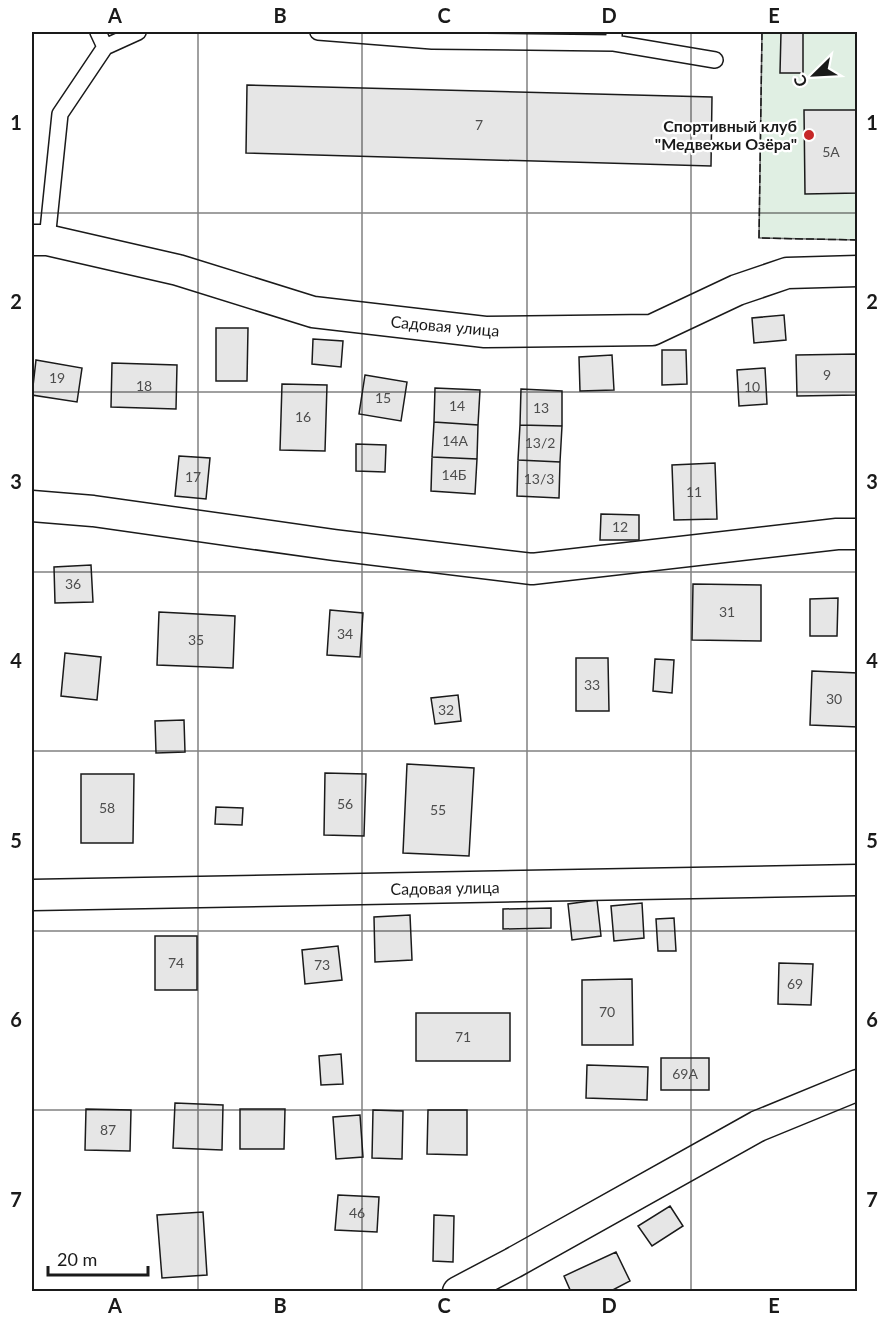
<svg xmlns="http://www.w3.org/2000/svg" width="889" height="1323" font-family="Lato,sans-serif">
  <rect width="100%" height="100%" fill="#fff"/>
  <path fill="#e0efe3" stroke="#6a6a6a" stroke-width="1.5" d="M762 32H857V240L759 238Z"/>
  <path fill="#e6e6e6" stroke="#1a1a1a" stroke-width="1.5" d="M781 32H803V73H780Z
    M247 85 712 97 711 166 246 153Z
    M804 110H858V193L805 194Z
    M784 315 786 340 754 343 752 318Z
    M216 328H248L247 381H216Z
    M313 339 343 341 341 367 312 364Z
    M662 350H686L687 384 662 385Z
    M858 354V395L797 396 796 355Z
    M612 355 614 390 580 391 579 357Z
    M36 360 82 368 77 402 32 395Z
    M112 363 177 365 176 409 111 407Z
    M765 368 767 404 739 406 737 370Z
    M365 375 407 382 401 421 359 414Z
    M282 384 327 385 325 451 280 450Z
    M435 388 480 390 478 425 434 422Z
    M521 389 562 391V426L520 425Z
    M434 422 478 425 477 459 432 457Z
    M520 425 562 426 560 462 518 460Z
    M356 444 386 445 385 472 356 471Z
    M179 456 210 458 206 499 175 496Z
    M432 457 477 459 475 494 431 491Z
    M518 460 560 462 559 498 517 496Z
    M715 463 717 519 674 520 672 465Z
    M601 514 639 515V540H600Z
    M91 565 93 602 55 603 54 567Z
    M693 584 761 585V641L692 640Z
    M838 598 837 636H810V599Z
    M330 610 363 613 360 657 327 655Z
    M159 612 235 616 233 668 157 665Z
    M65 653 101 657 97 700 61 696Z
    M576 658H608L609 711H576Z
    M655 659 674 660 672 693 653 691Z
    M812 671 858 673V727L810 725Z
    M458 695 461 721 435 724 431 698Z
    M184 720 185 752 156 753 155 721Z
    M407 764 474 768 469 856 403 853Z
    M325 773 366 774 364 836 324 835Z
    M81 774H134L133 843H81Z
    M216 807 243 808 242 825 215 824Z
    M597 900 601 936 572 940 568 904Z
    M642 903 644 938 614 941 611 906Z
    M551 908V928L503 929V909Z
    M410 915 412 960 375 962 374 917Z
    M674 918 676 951H658L656 919Z
    M155 936H197V990H155Z
    M338 946 342 980 305 984 302 950Z
    M779 963 813 964 811 1005 778 1004Z
    M632 979 633 1045H582V980Z
    M416 1013H510V1061H416Z
    M341 1054 343 1084 321 1085 319 1056Z
    M661 1058H709V1090H661Z
    M587 1065 648 1067 647 1100 586 1098Z
    M175 1103 223 1105 222 1150 173 1148Z
    M86 1109 131 1110 130 1151 85 1150Z
    M240 1109H285L284 1149H240Z
    M373 1110 403 1111 402 1159 372 1158Z
    M428 1110H467V1155L427 1154Z
    M360 1115 363 1157 336 1159 333 1117Z
    M338 1195 379 1197 377 1232 335 1230Z
    M670 1206 683 1226 652 1246 638 1226Z
    M203 1212 207 1275 162 1278 157 1215Z
    M434 1215 454 1216 453 1262 433 1261Z
    M616 1252 630 1281 609 1292H571L564 1276Z"/>
  <g fill="none" stroke-linecap="round" stroke-linejoin="round">
    <g stroke="#1a1a1a" stroke-width="18">
      <path id="service" d="M98 32 105 47
        M318 32 432 41 614 43
        M614 32V43L715 60
        M47 240 60 114 105 47 138 32"/>
    </g>
    <g stroke="#1a1a1a" stroke-width="33">
      <path id="minor" d="M32 240H47L178 270 313 312 485 332 652 330 737 290 787 273 858 271
        M32 506 93 511 334 545 532 569 837 534H858
        M32 895 858 880
        M458 1292 513 1263 758 1126 858 1085"/>
    </g>
    <use href="#service" stroke="#fff" stroke-width="15"/>
    <use href="#minor" stroke="#fff" stroke-width="30"/>
    <path stroke="#1a1a1a" stroke-width="1.5" stroke-dasharray="8 3" stroke-linecap="butt" d="M762 32 759 238 858 240"/>
  </g>
  <path fill="none" stroke="#1a1a1a" stroke-width="1.5" stroke-opacity="0.55" d="M198 32V1292M362 32V1292M527 32V1292M691 32V1292M32 213H858M32 392H858M32 572H858M32 751H858M32 931H858M32 1110H858"/>
  <circle fill="#c62828" stroke="#fff" stroke-width="2" cx="809" cy="135" r="6"/>
  <g text-anchor="middle" stroke-width="4.5" stroke-linejoin="round" paint-order="stroke">
    <g font-size="14" fill="#4d4d4d">
      <text x="479" y="130">7</text>
      <text x="831" y="157">5А</text>
      <text x="827" y="380">9</text>
      <text x="57" y="383">19</text>
      <text x="144" y="391">18</text>
      <text x="752" y="392">10</text>
      <text x="383" y="403">15</text>
      <text x="457" y="411">14</text>
      <text x="541" y="413">13</text>
      <text x="303" y="422">16</text>
      <text x="455" y="446">14А</text>
      <text x="540" y="448">13/2</text>
      <text x="454" y="480">14Б</text>
      <text x="193" y="482">17</text>
      <text x="539" y="484">13/3</text>
      <text x="694" y="497">11</text>
      <text x="620" y="532">12</text>
      <text x="73" y="589">36</text>
      <text x="727" y="617">31</text>
      <text x="345" y="639">34</text>
      <text x="196" y="645">35</text>
      <text x="592" y="690">33</text>
      <text x="834" y="704">30</text>
      <text x="446" y="715">32</text>
      <text x="345" y="809">56</text>
      <text x="107" y="813">58</text>
      <text x="438" y="815">55</text>
      <text x="176" y="968">74</text>
      <text x="322" y="970">73</text>
      <text x="795" y="989">69</text>
      <text x="607" y="1017">70</text>
      <text x="463" y="1042">71</text>
      <text x="685" y="1079">69А</text>
      <text x="108" y="1135">87</text>
      <text x="357" y="1218">46</text>
    </g>
    <g font-size="16" font-weight="bold" fill="#1a1a1a" stroke="#fff" text-anchor="end">
      <text x="797" y="132">Спортивный клуб<tspan x="797" dy="18">"Медвежьи Озёра"</tspan></text>
    </g>
    <g font-size="16" fill="#1a1a1a" stroke="#fff">
      <text transform="translate(445 326) rotate(5)" y="6">Садовая улица</text>
      <text transform="translate(445 888) rotate(-1)" y="6">Садовая улица</text>
    </g>
  </g>
  <rect width="889" height="1323" fill="none" stroke="#ffffff" stroke-width="66"/>
  <g transform="translate(814 75) rotate(246)" stroke="#ffffff" stroke-width="4.5" paint-order="stroke">
  <path d="M0-4.5L10 22L0 15L-10 22Z" fill="#1a1a1a"/>
  <text y="-9" font-size="16" font-weight="bold" text-anchor="middle" fill="#1a1a1a">С</text>
  </g>
  <path d="M48 1266v9h100v-9" fill="none" stroke="#1a1a1a" stroke-width="3"/>
  <text x="57" y="1266" font-size="18" fill="#1a1a1a" stroke="#ffffff" stroke-width="4.5" paint-order="stroke">20 m</text>
  <rect x="33" y="33" width="823" height="1257" fill="none" stroke="#1a1a1a" stroke-width="2"/>
  <g font-size="20" text-anchor="middle" font-weight="bold" fill="#1a1a1a">
    <text x="115" y="23">A</text>
    <text x="280" y="23">B</text>
    <text x="444" y="23">C</text>
    <text x="609" y="23">D</text>
    <text x="774" y="23">E</text>
    <text x="16" y="130">1</text>
    <text x="872" y="130">1</text>
    <text x="16" y="309">2</text>
    <text x="872" y="309">2</text>
    <text x="16" y="489">3</text>
    <text x="872" y="489">3</text>
    <text x="16" y="668">4</text>
    <text x="872" y="668">4</text>
    <text x="16" y="848">5</text>
    <text x="872" y="848">5</text>
    <text x="16" y="1027">6</text>
    <text x="872" y="1027">6</text>
    <text x="16" y="1207">7</text>
    <text x="872" y="1207">7</text>
    <text x="115" y="1313">A</text>
    <text x="280" y="1313">B</text>
    <text x="444" y="1313">C</text>
    <text x="609" y="1313">D</text>
    <text x="774" y="1313">E</text>
  </g>
</svg>
